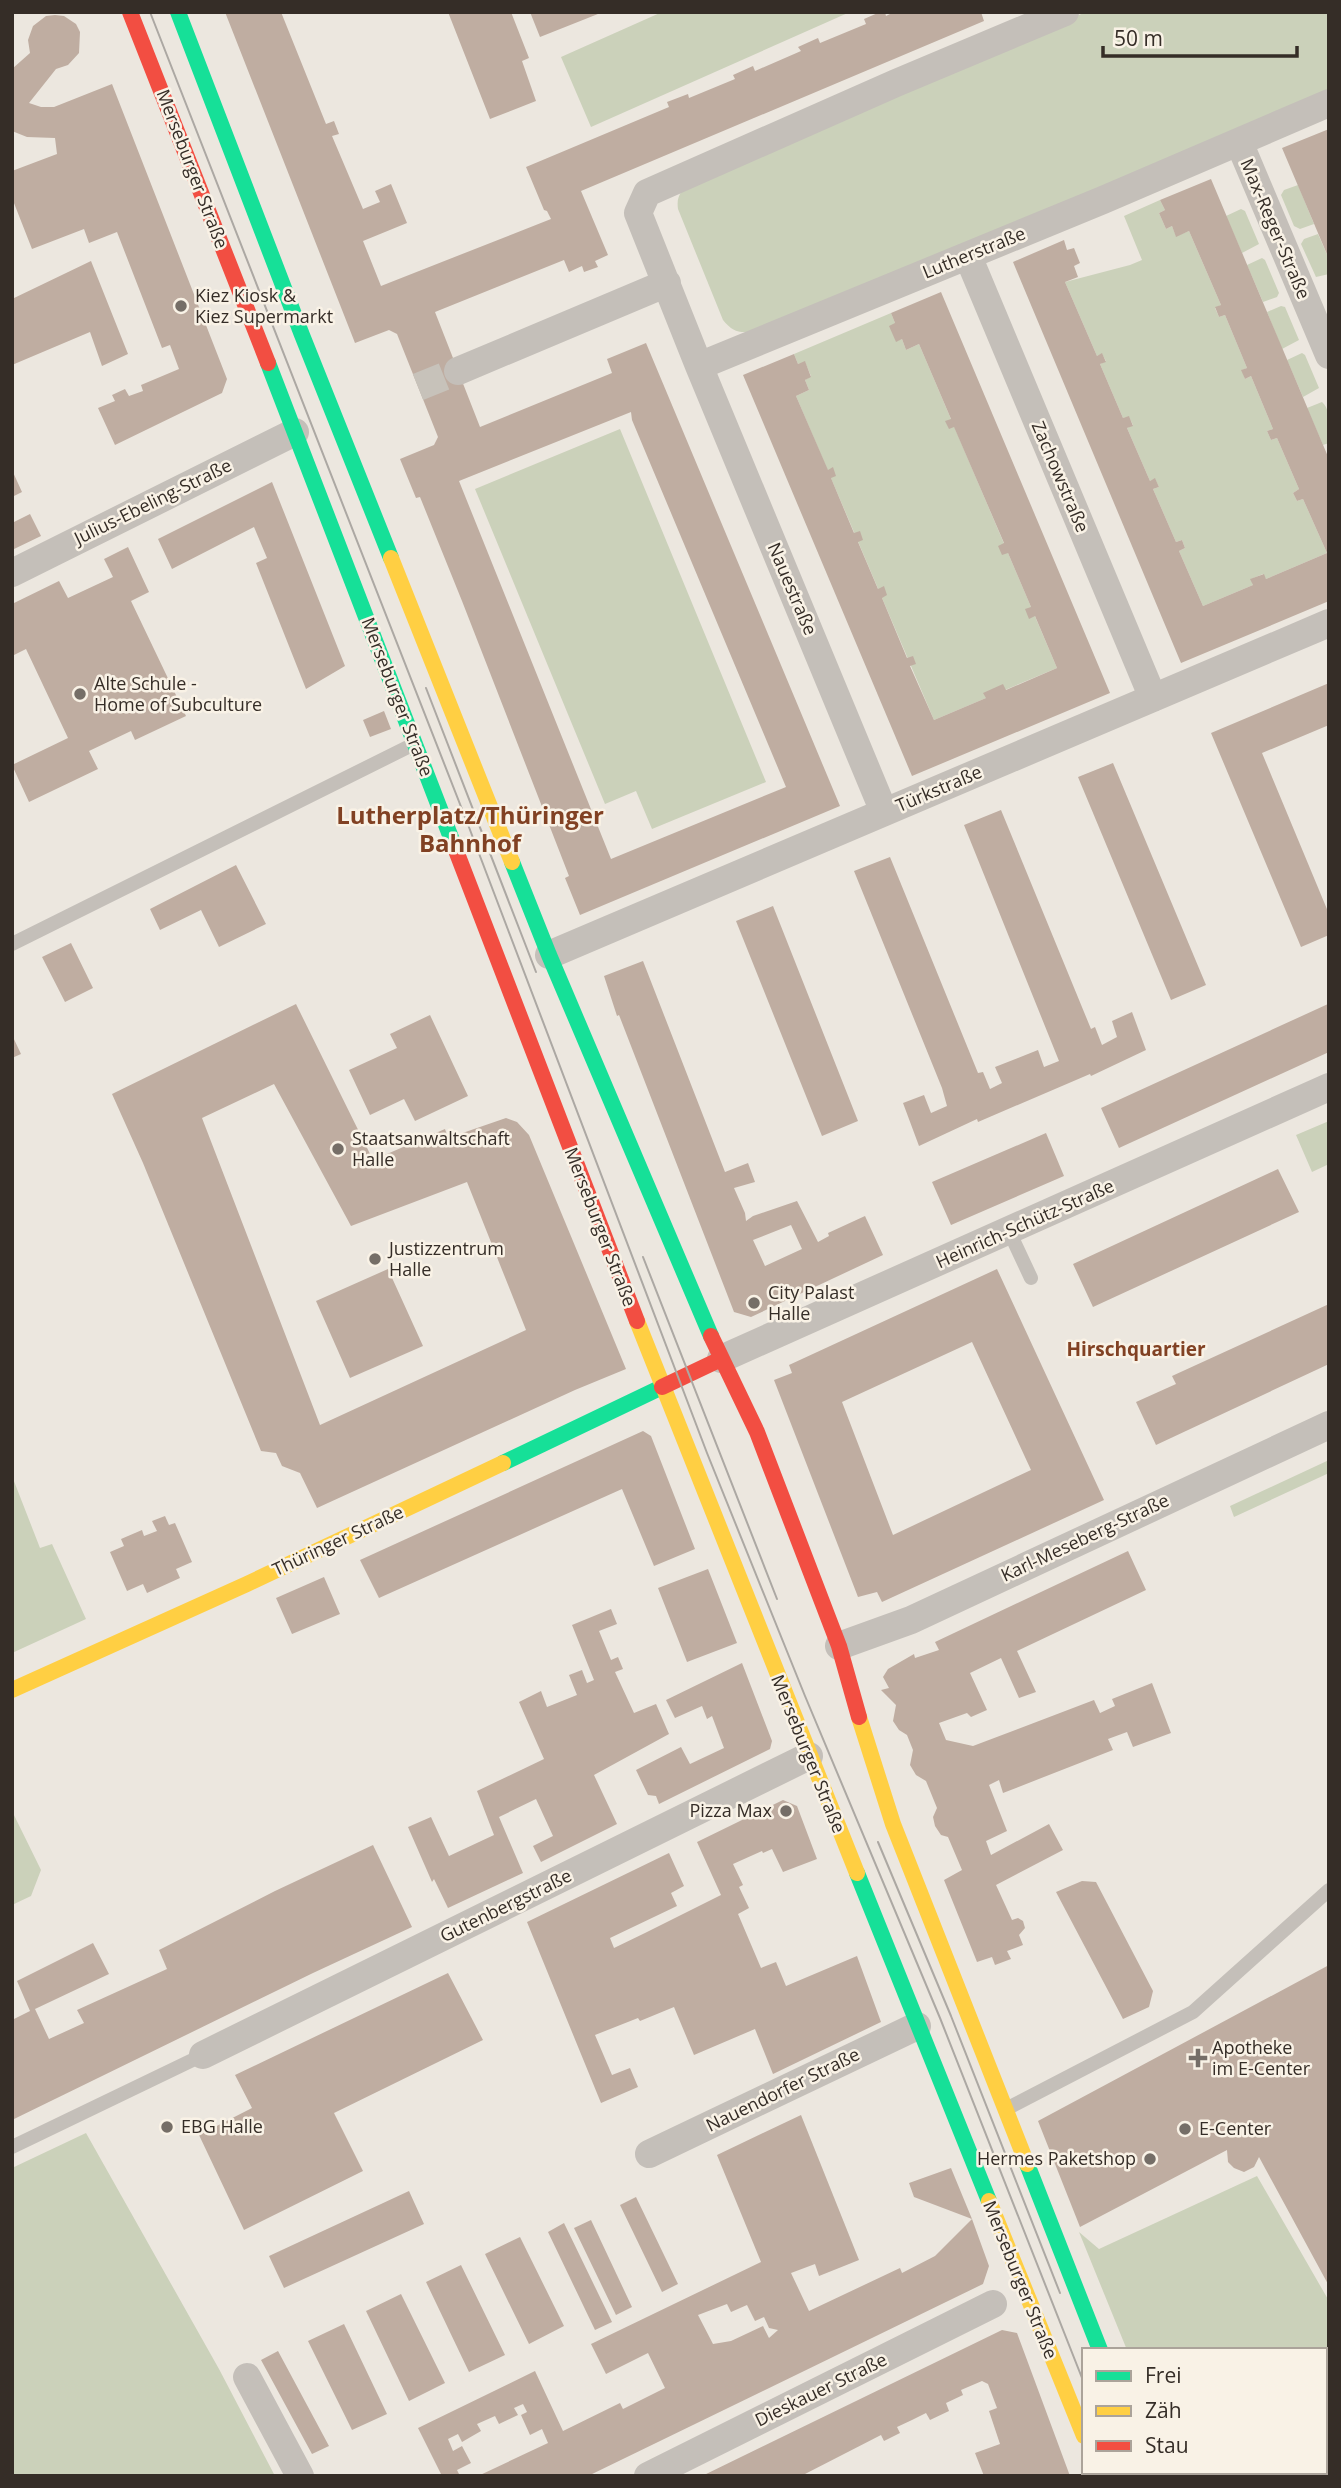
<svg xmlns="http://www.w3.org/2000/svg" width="1341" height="2488" font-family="'Open Sans',sans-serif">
  <rect width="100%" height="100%" fill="#ece7df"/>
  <path fill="#cbd1ba" d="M662 12H850L591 127 561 57Z
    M1086 12H1329V92L761 330C743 333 735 335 723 320L678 209C676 195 682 190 692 181Z
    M1298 185 1314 224 1300 229 1294 226 1281 195 1284 190Z
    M1160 200 1165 210 1159 213 1166 229 1172 226 1176 236 1189 231 1221 305 1215 308 1219 317 1225 315 1247 368 1242 370 1245 379 1251 376 1273 429 1267 431 1271 440 1277 438 1299 489 1293 493 1297 501 1303 499 1327 553 1266 579 1263 574 1251 579 1253 585 1203 606 1179 551 1185 548 1182 540 1176 542 1153 489 1159 487 1155 479 1150 481 1127 428 1133 425 1129 417 1123 418 1100 364 1106 361 1102 354 1097 356 1065 282 1130 265 1142 260 1124 216Z
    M1241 209 1245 211 1259 244 1242 253 1226 216Z
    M1318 234 1329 259V274L1316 277 1301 244 1304 239Z
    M1262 258 1265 260 1279 293 1277 297 1263 302 1247 265Z
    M1281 306 1285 307 1299 340 1282 349 1267 312Z
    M891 313 895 323 896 341 902 339 906 350 919 344 1057 668 934 720 796 396 809 390 805 380 811 376 805 362 798 364 794 354Z
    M1302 353 1305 355 1319 388 1303 397 1287 360Z
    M1322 402C1332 411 1329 429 1329 443L1323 445 1307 408Z
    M620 429 766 782 652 829 636 791 605 804 475 489Z
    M1329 1121V1164L1312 1172 1296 1135Z
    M1329 1460V1473L1234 1517 1230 1506Z
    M12 1476 40 1548 52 1544 86 1619 12 1653Z
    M12 1811 41 1870 31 1896 12 1905Z
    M86 2133 219 2369 275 2476H12V2168Z
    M1257 2176 1329 2301V2476H1178L1176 2472H1325V2350H1127L1079 2232 1099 2249Z"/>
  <path fill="#bfada1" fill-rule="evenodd" d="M225 12H281L326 124 334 121 339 134 332 136 363 209 380 202 375 191 391 184 407 223 363 241 381 286 551 219 547 211 544 210 526 167 669 107 667 102 688 94 689 98 735 79 733 75 753 66 755 71 801 51 798 47 818 38 820 43 866 24 864 19 880 12H885L886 16 894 12H981L984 21 581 191 608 255 595 261 598 267 584 272 582 266 569 272 564 260 435 312 480 427 612 373 607 359 646 343 840 806 580 915 565 878 569 876 462 601 420 497 416 498 400 459 434 445 438 437 397 334 389 330 355 343ZM631 412 632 420 786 787 611 859 459 481Z
    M448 12H511L529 58 522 61 536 101 490 119Z
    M530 12H603L540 37Z
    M55 15 64 16 76 24 80 32 79 53 68 65 56 69 29 103 41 107H54L112 84 227 379 222 393 115 445 98 408 115 401 112 395 125 389 129 396 143 391 141 385 179 369 170 345 162 348 117 232 89 243 84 229 32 249 12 198V171L57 154 55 138 27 137 12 131V69L30 53 28 40 33 26 46 16Z
    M1329 129V259L1282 148Z
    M1211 179 1329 459V601L1181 663 1013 262 1064 240 1067 250 1074 248 1080 263 1074 266 1078 277 1065 282 1097 356 1102 353 1106 362 1100 364 1123 418 1129 416 1133 426 1127 428 1150 481 1155 478 1159 487 1153 489 1176 542 1182 540 1185 548 1179 551 1203 606 1253 585 1250 579 1264 574 1266 579 1327 553 1303 499 1297 501 1293 493 1299 489 1277 438 1271 440 1267 431 1273 429 1251 376 1245 379 1241 370 1247 368 1225 315 1219 317 1215 307 1221 305 1189 231 1176 237 1172 226 1166 229 1159 213 1165 210 1160 200Z
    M91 261 128 354 102 366 90 332 12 365V299Z
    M941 292 1110 693 912 776 743 375 794 354 798 364 805 361 811 377 805 380 809 390 796 396 828 470 833 467 836 476 831 478 854 533 860 531 863 540 858 542 878 589 884 586 887 595 882 598 907 658 913 656 916 664 910 666 934 720 986 698 983 693 1003 684 1006 690 1057 668 1035 616 1029 619 1025 609 1031 607 1008 553 1002 555 998 546 1004 543 954 427 949 429 945 421 951 419 919 344 906 350 902 339 896 342 889 326 895 323 891 313Z
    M12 470 22 492 12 497Z
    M272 482 345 666 306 689 256 563 267 558 254 527 172 569 158 539Z
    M30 514 41 536 12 550V523Z
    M128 547 149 592 131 601 186 716 135 740 131 731 89 751 98 769 29 802 12 765 68 738 26 649 12 656V604L59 581 68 598 113 577 104 559Z
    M1329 683V725L1262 753 1329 914V935L1301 947 1211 733Z
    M384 711 391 729 370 737 363 720Z
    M1113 763 1206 985 1171 1000 1078 777Z
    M1001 810 1091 1029 1095 1027 1102 1045 1117 1037 1112 1021 1132 1012 1146 1050 1091 1076 1090 1074 978 1122 977 1119 919 1146 903 1103 924 1095 931 1113 947 1106 942 1088 854 871 890 857 978 1073 983 1072 990 1089 1002 1083 995 1067 1018 1058 1038 1050 1044 1067 1059 1061 964 825Z
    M236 865 266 924 219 947 201 910 160 930 150 909Z
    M773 906 858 1121 822 1136 736 921Z
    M71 943 93 988 65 1002 42 957Z
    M643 961 725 1172 748 1163 755 1182 734 1188 745 1213 746 1221 753 1216 797 1201 818 1242 829 1236 828 1233 865 1216 883 1255 751 1317 734 1312 619 1015 617 1016 604 976ZM791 1225 802 1249 765 1266 753 1240Z
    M296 1004 373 1160 445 1129 448 1138 506 1118 517 1122 529 1135 626 1369 575 1390 317 1508 300 1473 282 1466 276 1453 261 1451 143 1163 112 1094ZM274 1084 351 1226 467 1182 526 1330 320 1425 202 1118Z
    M1328 1004 1329 1052 1119 1148 1101 1108Z
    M430 1015 468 1096 415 1121 404 1099 370 1115 349 1070 397 1048 390 1034Z
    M12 1035 21 1054 12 1058Z
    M1046 1133 1064 1176 951 1225 932 1182Z
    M1278 1169 1299 1212 1093 1307 1073 1264Z
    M388 1269 423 1346 350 1378 316 1301Z
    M997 1269 1104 1500 882 1602 877 1592 858 1597 774 1380 792 1373 789 1365ZM972 1342 1031 1470 893 1535 842 1402Z
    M1329 1304V1364L1156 1445 1136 1402 1176 1384 1172 1376Z
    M643 1431 651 1436 695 1549 654 1566 622 1489 379 1598 360 1560Z
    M165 1516 169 1525 175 1523 192 1562 176 1569 180 1578 147 1593 143 1584 127 1591 110 1552 124 1546 121 1539 142 1530 144 1536 157 1531 152 1521Z
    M1128 1551 1146 1590 1017 1651 1036 1692 1019 1698 1001 1658 970 1673 987 1710 971 1717 967 1713 939 1723 946 1740 973 1746 1094 1700 1100 1713 1115 1706 1112 1699 1152 1683 1171 1733 1133 1747 1127 1732 1108 1739 1113 1750 1003 1793 999 1780 989 1785 1007 1831 986 1841 991 1855 1049 1824 1063 1850 996 1885 1012 1920 1018 1918 1023 1921 1025 1928 1019 1935 1023 1945 1007 1951 1011 1959 995 1965 992 1957 977 1962 944 1880 962 1870 948 1837 941 1835 935 1826 933 1817 937 1808 926 1781 916 1775 910 1765 913 1750 907 1735 899 1730 893 1721 896 1705 881 1690 889 1688 883 1677 888 1669 914 1654 915 1658 939 1650 935 1642Z
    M708 1569 737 1643 687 1662 658 1588Z
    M324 1577 340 1614 292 1634 276 1598Z
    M611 1609 617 1624 599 1631 611 1660 618 1657 623 1669 615 1672 634 1713 656 1704 669 1734 594 1775 617 1824 541 1862 533 1846 553 1836 536 1799 499 1817 523 1873 448 1908 434 1879 432 1882 408 1827 431 1817 449 1856 494 1835 477 1791 544 1759 519 1702 541 1691 547 1707 577 1695 569 1675 582 1670 587 1683 594 1680 572 1625Z
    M742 1663 772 1741 770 1749 659 1804 656 1796 648 1795 636 1770 681 1747 690 1764 724 1748 712 1716 707 1719 702 1706 675 1718 666 1700Z
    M783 1800 797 1806 817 1859 783 1872 772 1849 763 1853 762 1851 733 1864 743 1885 739 1887 749 1908 738 1914 761 1968 776 1962 786 1986 857 1956 881 2022 773 2074 755 2029 694 2055 674 2007 640 2021 638 2018 595 2035 612 2075 630 2068 638 2087 601 2103 527 1922 669 1853 684 1886 671 1893 677 1906 610 1938 614 1948 645 1933 721 1895 697 1842Z
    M373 1845 412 1927 313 1973 12 2120V2020L30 2011 17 1981 93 1943 109 1974 35 2009 49 2039 84 2023 77 2010 167 1969 159 1950 275 1891Z
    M1082 1881 1096 1882 1153 1991 1149 2007 1123 2019 1056 1892Z
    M1329 1965V2286L1259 2157 1254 2167 1244 2172 1234 2168 1228 2162 1227 2150 1080 2227 1038 2121Z
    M448 1973 483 2040 334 2113 363 2171 244 2230 199 2135 252 2108 235 2075Z
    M801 2115 859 2260 819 2276 815 2264 791 2273 809 2311 900 2268 902 2273 935 2256 972 2219 989 2266 983 2284 588 2476H478L548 2443 542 2429 530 2435 521 2415 527 2412 523 2404 514 2408 518 2415 499 2424 495 2416 477 2424 481 2431 462 2442 458 2434 448 2439 453 2451 462 2446 471 2463 457 2470 460 2476H442L418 2428 535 2371 563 2431 620 2403 623 2409 665 2388 648 2353 606 2374 591 2344 761 2262 717 2155ZM727 2304 731 2312 747 2305 755 2321 764 2317 769 2328 778 2330 769 2338 763 2326 731 2341 713 2344 698 2315Z
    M951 2168 972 2219 914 2197 909 2183Z
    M409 2191 424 2224 284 2288 269 2256Z
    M636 2197 678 2284 662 2292 620 2205Z
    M591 2220 632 2307 616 2315 574 2228Z
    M564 2223 612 2322 595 2330 548 2232Z
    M520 2237 564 2326 529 2344 485 2254Z
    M461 2265 505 2355 469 2372 426 2282Z
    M401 2294 445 2383 409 2401 366 2311Z
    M344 2324 387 2414 352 2430 308 2341Z
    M1002 2330 1017 2333 1070 2476H984L975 2453 1000 2444 989 2411 997 2408 988 2384 982 2381 961 2390 963 2395 946 2403 949 2411 930 2420 926 2413 912 2420 897 2427 900 2433 884 2441 881 2435 805 2474V2476H702Z
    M278 2351 329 2446 312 2454 261 2360Z"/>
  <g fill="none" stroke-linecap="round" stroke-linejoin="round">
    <path stroke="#c7c2ba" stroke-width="28" stroke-dasharray="28 14" stroke-linecap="butt" d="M418 387 458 371"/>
    <path stroke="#c4bfb9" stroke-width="14" d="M12 944 412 745
      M1009 1231 1031 1278
      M1008 2108 1193 2012 1329 1890
      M12 2147 203 2055"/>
    <path stroke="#c4bfb9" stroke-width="28" d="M1239 142 1329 355
      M968 256 1153 698
      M699 366 1103 200 1329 103
      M458 371 667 283
      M12 573 295 432
      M884 812 699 366 638 213 647 193 896 83 1065 12
      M549 955 1329 623
      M721 1359 1329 1087
      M839 1646 911 1620 1329 1425
      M203 2055 809 1756
      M649 2154 917 2026
      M247 2377 300 2476
      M648 2476 993 2304"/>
    <path stroke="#16e098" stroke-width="16" d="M178 12 302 335 391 558
      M268 363 455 848
      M512 862 549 955 711 1336
      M503 1463 662 1387
      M857 1873 989 2201
      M1027 2164 1100 2350"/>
    <path stroke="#ffcf43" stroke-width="16" d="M391 558 512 862
      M637 1321 857 1873
      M12 1690 247 1584 503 1463
      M859 1717 893 1824 1027 2164
      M989 2201 1084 2436"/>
    <path stroke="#f24e42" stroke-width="16" d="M130 12 268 363
      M455 848 637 1321
      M711 1336 757 1432 839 1646 859 1717
      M662 1387 721 1359
      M1098 2472 1100 2476
      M1148 2472 1149 2476"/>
    <path stroke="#aca8a3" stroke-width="2" d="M150 12 467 822 707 1453 805 1696 940 2018 1084 2383
      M426 688 536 972
      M643 1257 777 1599
      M878 1842 951 2016 1060 2293
      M1119 2472 1120 2476"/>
  </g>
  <g fill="#756e67" stroke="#f9f2e6" stroke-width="2.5">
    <circle cx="181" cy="306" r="7"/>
    <circle cx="80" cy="694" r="7"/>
    <circle cx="338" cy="1149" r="7"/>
    <circle cx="375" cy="1259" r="7"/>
    <circle cx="754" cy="1303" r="7"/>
    <circle cx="786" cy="1811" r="7"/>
    <path d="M1194.5 2047.5h7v7h7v7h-7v7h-7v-7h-7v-7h7z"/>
    <circle cx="167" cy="2127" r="7"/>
    <circle cx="1185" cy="2129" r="7"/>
    <circle cx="1150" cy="2159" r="7"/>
  </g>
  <g text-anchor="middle" stroke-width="5" stroke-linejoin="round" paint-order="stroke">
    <g font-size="18" fill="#352d27" stroke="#f9f2e6">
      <text transform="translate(192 169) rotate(69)" y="6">Merseburger Straße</text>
      <text transform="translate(1275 229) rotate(67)" y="6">Max-Reger-Straße</text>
      <text transform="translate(974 253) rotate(-22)" y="6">Lutherstraße</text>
      <text transform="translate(1060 477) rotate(67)" y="6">Zachowstraße</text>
      <text transform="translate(153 502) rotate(-26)" y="6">Julius-Ebeling-Straße</text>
      <text transform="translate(792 589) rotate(67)" y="6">Nauestraße</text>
      <text transform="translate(397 697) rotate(69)" y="6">Merseburger Straße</text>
      <text transform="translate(939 789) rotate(-23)" y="6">Türkstraße</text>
      <text transform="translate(1025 1224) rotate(-24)" y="6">Heinrich-Schütz-Straße</text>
      <text transform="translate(600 1227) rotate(69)" y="6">Merseburger Straße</text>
      <text transform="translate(1085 1538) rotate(-25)" y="6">Karl-Meseberg-Straße</text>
      <text transform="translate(338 1541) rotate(-25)" y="6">Thüringer Straße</text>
      <text transform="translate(808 1754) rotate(68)" y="6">Merseburger Straße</text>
      <text transform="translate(506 1906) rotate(-26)" y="6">Gutenbergstraße</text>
      <text transform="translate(783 2090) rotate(-26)" y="6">Nauendorfer Straße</text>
      <text transform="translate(1020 2280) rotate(68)" y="6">Merseburger Straße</text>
      <text transform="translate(821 2390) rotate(-26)" y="6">Dieskauer Straße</text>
    </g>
    <g font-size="18" fill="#352d27" stroke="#f9f2e6" text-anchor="start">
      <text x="195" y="302">Kiez Kiosk &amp;<tspan x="195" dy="21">Kiez Supermarkt</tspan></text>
      <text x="94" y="690">Alte Schule -<tspan x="94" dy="21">Home of Subculture</tspan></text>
      <text x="352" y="1145">Staatsanwaltschaft<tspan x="352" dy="21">Halle</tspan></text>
      <text x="389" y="1255">Justizzentrum<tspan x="389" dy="21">Halle</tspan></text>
      <text x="768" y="1299">City Palast<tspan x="768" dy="21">Halle</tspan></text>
      <text x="772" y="1817" text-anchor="end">Pizza Max</text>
      <text x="1212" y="2054">Apotheke<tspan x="1212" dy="21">im E-Center</tspan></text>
      <text x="181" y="2133">EBG Halle</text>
      <text x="1199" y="2135">E-Center</text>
      <text x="1136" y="2165" text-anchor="end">Hermes Paketshop</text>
    </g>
    <g font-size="19" font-weight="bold" fill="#814123" stroke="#f9f2e6">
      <text x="1136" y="1356">Hirschquartier</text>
    </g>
    <g font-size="24" font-weight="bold" fill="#814123" stroke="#f9f2e6">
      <text x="470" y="824">Lutherplatz/Thüringer<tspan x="470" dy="28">Bahnhof</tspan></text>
    </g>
  </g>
  <rect width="1341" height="2488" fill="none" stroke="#352d27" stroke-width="28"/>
  <rect x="1082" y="2348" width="245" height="126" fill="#f9f2e6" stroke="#aba39a" stroke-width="2"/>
  <rect x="1096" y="2371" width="35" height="10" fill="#16e098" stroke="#aba39a" stroke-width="2"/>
  <text x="1145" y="2383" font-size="21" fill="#352d27">Frei</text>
  <rect x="1096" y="2406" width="35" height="10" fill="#ffcf43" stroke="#aba39a" stroke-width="2"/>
  <text x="1145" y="2418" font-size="21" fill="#352d27">Zäh</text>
  <rect x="1096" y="2441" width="35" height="10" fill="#f24e42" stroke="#aba39a" stroke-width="2"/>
  <text x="1145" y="2453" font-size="21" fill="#352d27">Stau</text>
  <path d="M1103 46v10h194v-10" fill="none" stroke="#352d27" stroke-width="3.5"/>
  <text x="1114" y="46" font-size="21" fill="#352d27" stroke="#f9f2e6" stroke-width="5" paint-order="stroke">50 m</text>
</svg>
